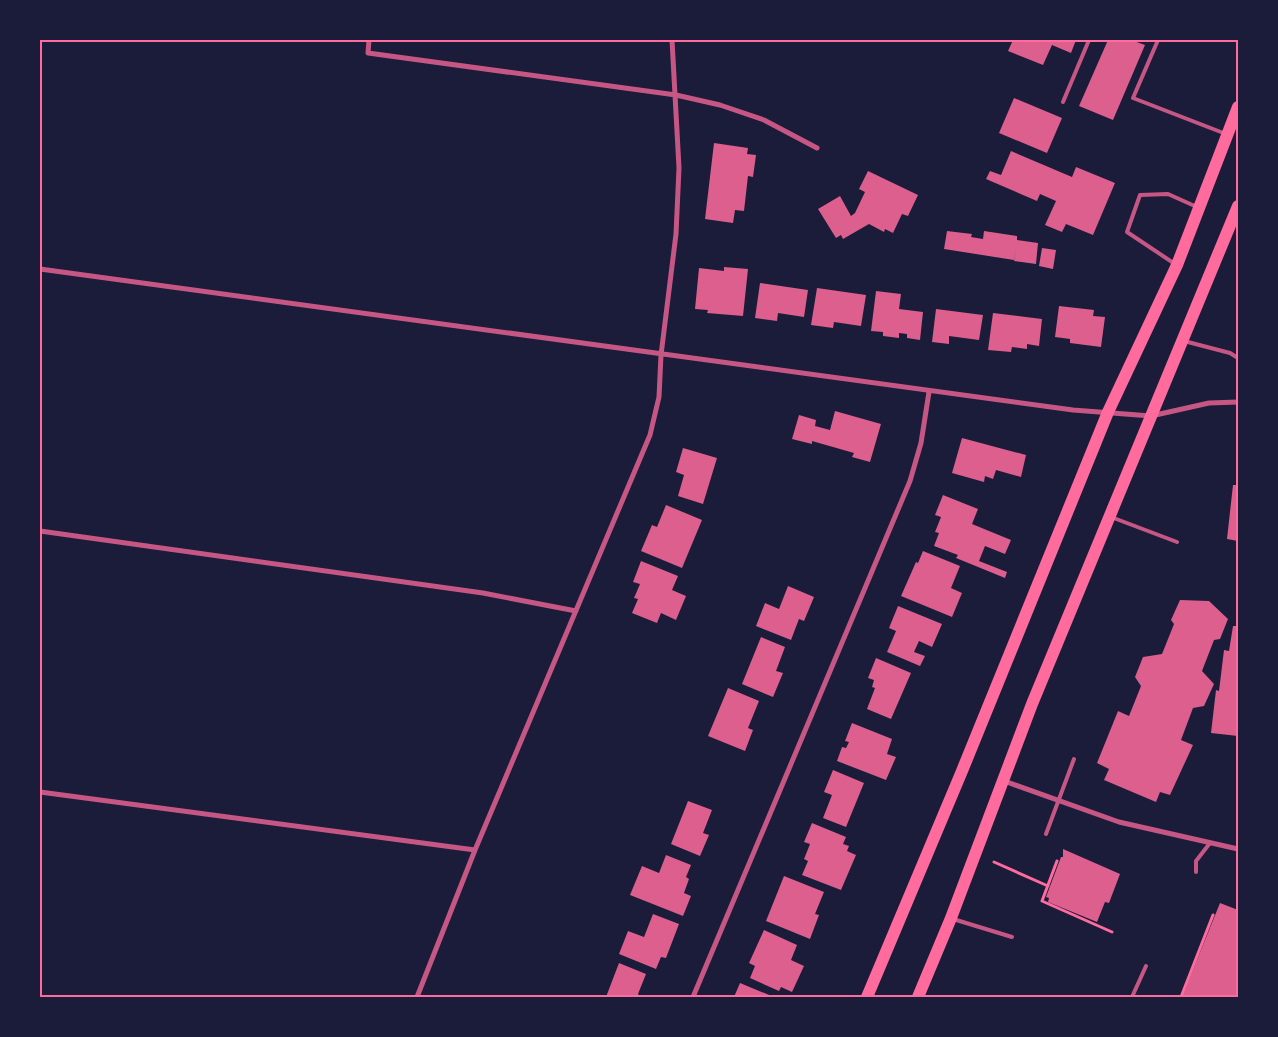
<svg xmlns="http://www.w3.org/2000/svg" width="1278" height="1037" font-family="Arial,sans-serif">
  <rect width="100%" height="100%" fill="#1b1b3a"/>
  <path fill="#dd5f8e" d="M1013 40H1076L1071 53 1052 45 1043 65 1008 51Z
    M1108 40H1131L1145 45 1113 120 1079 106Z
    M1014 98 1062 118 1047 153 999 133Z
    M714 143 748 148 747 154 756 155 753 177 748 176 744 211 735 210 733 223 705 219Z
    M1011 151 1072 177 1076 167 1115 183 1093 235 1066 224 1062 232 1045 225 1056 201 1040 194 1037 201 986 179 990 171 1001 175Z
    M868 171 918 195 908 216 902 214 893 233 885 229 884 232 869 224 843 239 841 235 836 238 818 209 840 196 851 216 855 213 865 192 859 189Z
    M947 231 972 234 971 237 983 239 984 231 1017 236V240L1038 243 1036 264 1014 261 1016 247 1014 260 944 249Z
    M1042 248 1056 250 1053 269 1039 266Z
    M724 267 748 269 743 316 707 313 708 310 695 309 699 268 724 271Z
    M760 283 808 290 804 317 778 313 777 321 755 318Z
    M817 288 866 295 861 326 834 322 833 328 811 325Z
    M876 291 901 294 899 309 923 312 920 340 907 338V334L899 333V338L883 336V332L871 331Z
    M1059 306 1094 310 1093 316 1105 317 1101 347 1070 343V339L1055 337Z
    M936 309 983 315 979 340 949 336V344L932 342Z
    M993 313 1042 319 1039 346 1027 344V349L1012 347 1011 352 988 350Z
    M835 411 881 424 870 462 852 457 854 453 812 441V444L792 439 799 415 816 420 815 426 830 430Z
    M962 438 1026 455 1021 477 996 470 993 479 985 476 984 482 952 473Z
    M683 448 717 458 703 504 678 496 684 475 676 472Z
    M1233 485H1238V541L1227 539Z
    M943 495 978 509 972 524 1011 540 1005 554 985 546 979 561 1007 572 1005 578 956 558 958 555 934 546 939 533 935 532 941 517 935 515Z
    M666 505 702 520 682 568 641 551 652 525 657 527Z
    M923 551 960 566 951 588 962 593 952 617 901 596 916 562 918 563Z
    M641 561 678 576 672 590 686 596 676 620 661 613 657 623 632 613 638 599 634 598 640 584 633 582Z
    M788 586 814 597 804 621 799 619 791 640 756 626 765 603 779 609Z
    M1180 600 1209 601 1228 619 1220 639 1214 640 1202 671 1214 684 1204 706 1193 708 1181 740 1193 745 1170 795 1160 792 1156 802 1104 780 1109 769 1097 763 1118 711 1129 716 1141 686 1135 677 1143 657 1162 654 1174 624 1171 620Z
    M898 606 942 624 932 647 919 641 914 652 925 656 920 666 887 652 896 631 889 628Z
    M1233 626H1238V736L1211 733 1216 690 1219 691 1224 650 1229 651Z
    M761 637 785 647 776 671 783 673 773 697 742 684Z
    M876 658 911 673 891 719 867 709 875 688 872 687 874 680 868 678Z
    M728 688 759 701 748 728 753 730 745 751 708 736Z
    M852 723 892 739 887 754 896 757 886 780 837 761 842 747 846 748 849 742 845 741Z
    M833 770 864 783 846 827 823 818 832 795 824 792Z
    M688 801 712 810 703 833 709 835 700 856 671 844Z
    M812 823 846 837 843 844 849 846 847 851 856 855 841 890 802 875 808 861 804 859 810 844 804 842Z
    M1063 849 1120 874 1109 903 1105 902 1097 922 1048 902 1049 898 1046 897 1061 857H1063Z
    M666 855 691 865 686 877 689 879 684 893 691 896 683 916 630 895 642 866 659 873Z
    M784 876 824 892 815 914 819 915 810 939 766 921Z
    M1220 903 1238 910V997H1182Z
    M653 914 679 924 666 958 661 957 656 969 619 954 628 931 644 937Z
    M764 930 797 945 791 960 804 966 792 992 781 987 779 991 750 978 755 966 749 963Z
    M619 963 646 974 638 994 640 997H606Z
    M740 983 774 997H734Z"/>
  <g fill="none" stroke-linecap="round" stroke-linejoin="round">
    <path stroke="#ff6b9d" stroke-width="3" d="M1057 861 1042 901 1112 932
      M994 862 1048 886
      M1181 997 1213 915"/>
    <path stroke="#c65784" stroke-width="4" d="M1158 40 1133 98 1226 134
      M1063 102 1089 40
      M1175 264 1127 232 1140 195 1168 194 1197 207
      M1184 341 1230 353 1238 358
      M1111 517 1177 542
      M1046 834 1074 759
      M1196 872V861L1210 843
      M953 919 1012 937
      M1132 997 1146 966"/>
    <path stroke="#c65784" stroke-width="5" d="M369 40 368 53 676 95 720 105 764 120 817 148
      M40 269 1073 410 1151 416 1209 403 1238 402
      M40 531 483 593 576 611
      M1004 781 1119 822 1238 849
      M40 792 475 850
      M417 997 475 850 650 435 659 397 661 355 676 234 679 168 672 40
      M693 997 910 481 921 443 929 392"/>
    <path stroke="#ff6b9d" stroke-width="12" d="M867 997 962 771 1108 412 1177 265 1238 107
      M918 997 951 918 1032 704 1238 206"/>
  </g>
  <rect width="1278" height="1037" fill="none" stroke="#1b1b3a" stroke-width="82"/>
  <rect x="41" y="41" width="1196" height="955" fill="none" stroke="#ff6b9d" stroke-width="2"/>
</svg>
